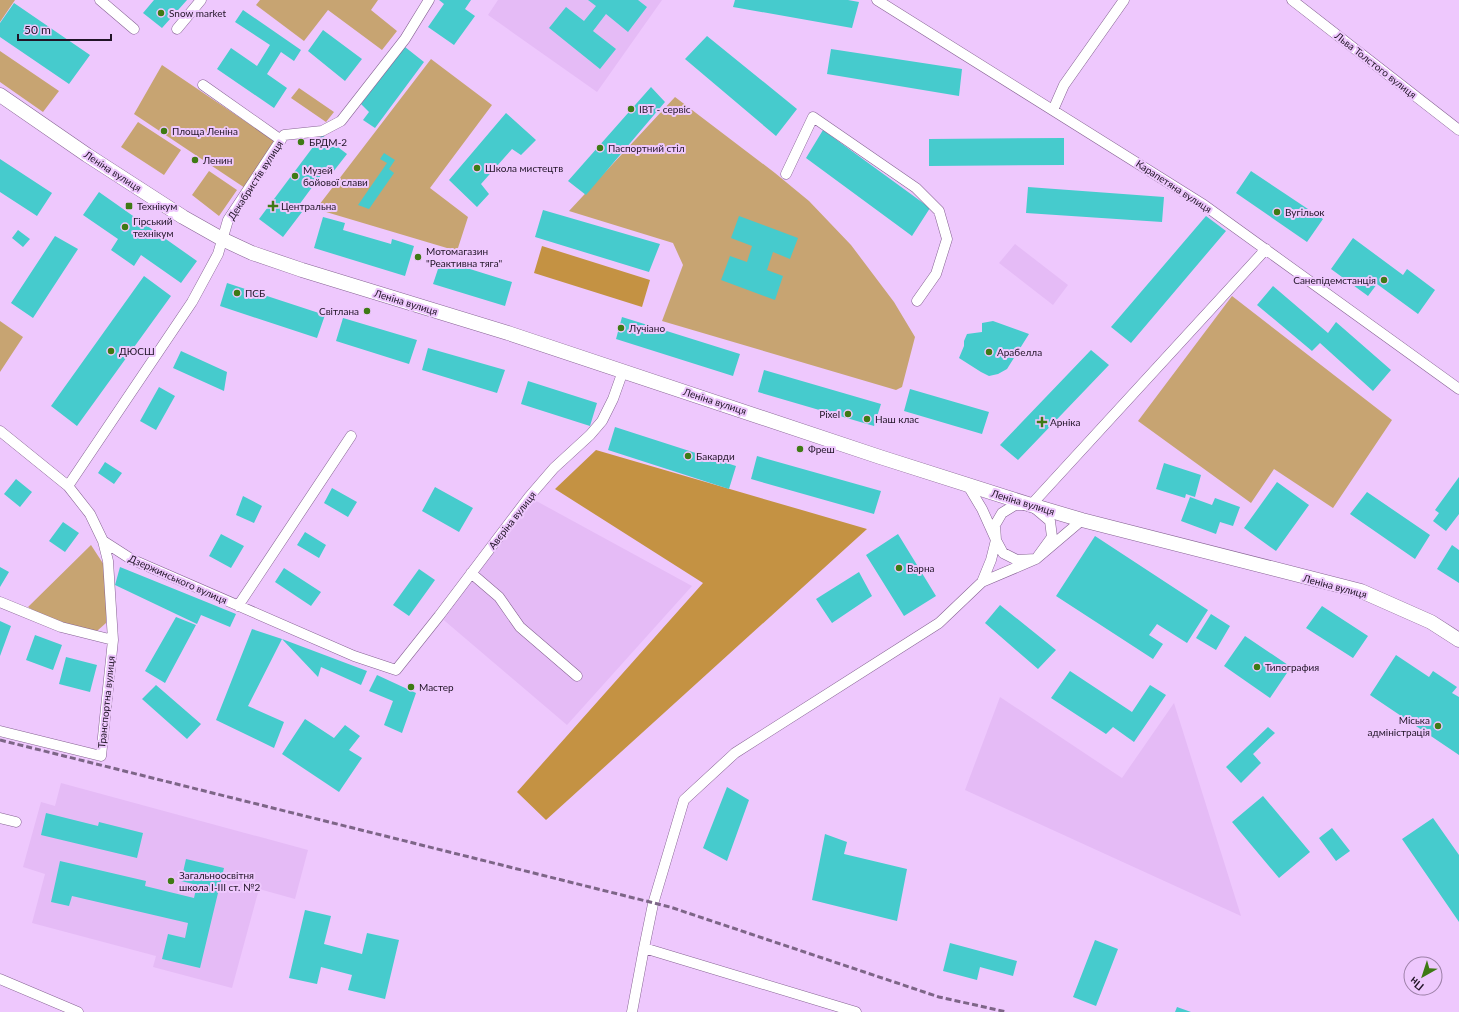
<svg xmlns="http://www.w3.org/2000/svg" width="1459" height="1012" font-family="Lato,sans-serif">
  <rect width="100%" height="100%" fill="#eec8fd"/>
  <path fill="#e5bbf6" d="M498 0H662L597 92 488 15Z
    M1015 244 1068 285 1053 305 999 263Z
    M529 497 692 586 567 725 439 616Z
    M1000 697 1122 778 1174 703 1241 916 965 790Z
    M61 783 308 850 295 899 259 889 232 988 153 967 156 956 32 923 45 874 23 867 41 802 55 806Z"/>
  <path fill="#c7a472" d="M0 0H15L0 22Z
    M260 0H378L371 10 397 31 382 50 328 10 304 41 256 5Z
    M0 51 59 91 43 112 0 82Z
    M431 59 492 105 430 188 468 217 457 251 316 209Z
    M162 65 279 144 248 190 134 114Z
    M299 88 334 112 326 122 291 98Z
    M675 97 775 173 809 201 851 245 894 302 915 337 902 387 896 390 662 321 683 265 673 243 569 211Z
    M138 122 181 150 164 175 121 147Z
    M209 171 237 190 219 216 192 195Z
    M1232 296 1392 420 1333 508 1274 469 1251 503 1138 421Z
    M0 321 23 337 0 372Z
    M91 545 104 565 107 602 106 623 97 631C72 626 50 622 28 607Z"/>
  <path fill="#c49243" d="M542 246 650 280 642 307 534 273Z
    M596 450 867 529 546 820 517 792 703 583 555 489Z"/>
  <path fill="#46cbcd" d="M154 0H187L162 28 143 13Z
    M439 0H471L465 9 475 16 454 45 428 27 444 4Z
    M588 0H638L647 7 628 32 606 14 593 31 616 49 600 69 549 28 566 7 584 21 596 6Z
    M735 0H848L859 2 852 28 733 7Z
    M14 3 90 55 69 84 0 37V23Z
    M243 10 301 50 294 61 281 52 267 74 287 88 274 108 217 69 231 48 257 66 270 45 235 22Z
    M323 30 362 59 345 81 308 51Z
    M707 36 797 109 776 136 685 59Z
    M405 47 424 62 375 128 363 120 369 112 361 104Z
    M831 49 962 69 959 96 827 74Z
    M651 87 665 102 586 195 568 181Z
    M506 113 536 140 521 155 512 149 481 184 489 194 477 207 449 180Z
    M823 130 930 208 912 236 806 158Z
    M322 135 347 154 333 172 327 167 296 209 302 212 283 237 259 219Z
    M1064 138V165L929 166V139Z
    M384 153 395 160 389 169 394 173 369 209 358 205 387 163 380 159Z
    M0 159 52 193 37 216 0 192Z
    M1251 171 1323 219 1307 242 1236 193Z
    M1028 187 1164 197 1162 222 1026 213Z
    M99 192 197 261 181 283 141 255 134 266 111 250 118 239 83 215Z
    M543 210 660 244 649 272 535 237Z
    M739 216 798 238 790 259 773 252 767 270 783 276 775 300 721 280 730 256 747 262 752 246 731 238Z
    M1206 216 1226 231 1131 343 1111 327Z
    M323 217 345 223 343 230 391 244 392 239 414 246 405 276 314 248Z
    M18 230 30 239 23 247 12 238Z
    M55 236 78 249 33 318 11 303Z
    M1353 238 1403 275 1407 269 1435 290 1418 314 1377 284 1368 296 1331 269Z
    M441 260 512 282 505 306 433 284Z
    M144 276 171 296 77 426 51 406Z
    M227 283 325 315 317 338 220 306Z
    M1273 286 1328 333 1336 322 1391 370 1373 391 1320 343 1312 351 1257 305Z
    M622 317 740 354 733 376 616 339Z
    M343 318 417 340 409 364 336 341Z
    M993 321 1029 334 1007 369 998 374 989 376 981 372 959 358 964 346V341L967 334 982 332V323Z
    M428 348 505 370 497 393 422 370Z
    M1091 350 1109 365 1018 460 1000 445Z
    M181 351 227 372 224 391 173 368Z
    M764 370 881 404 874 426 758 392Z
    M528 381 597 403 590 426 521 404Z
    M159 387 175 396 156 430 140 421Z
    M910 389 989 412 982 434 904 411Z
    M615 427 736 466 729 489 608 450Z
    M757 456 881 491 874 514 751 479Z
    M105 462 122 473 114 484 98 473Z
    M1164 463 1201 475 1195 497 1186 494 1185 498 1156 489Z
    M1459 477V514L1446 531 1433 521 1439 513 1435 510Z
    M16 479 32 492 20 507 4 494Z
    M1277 482 1309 505 1276 551 1244 528Z
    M435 487 473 508 459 532 422 511Z
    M332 488 357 502 348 517 324 503Z
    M1367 492 1430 535 1415 559 1350 514Z
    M243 496 262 506 254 523 236 515Z
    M1190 497 1212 505 1215 498 1240 507 1233 526 1220 522 1216 534 1181 521Z
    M63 522 79 533 65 552 49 541Z
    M305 532 326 545 319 558 297 545Z
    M221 534 244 546 231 568 209 556Z
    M898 534 936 596 904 616 866 555Z
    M1095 536 1208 610 1187 643 1157 624 1149 635 1163 644 1153 659 1056 596Z
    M1452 545 1459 550V583L1437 569Z
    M0 567 9 572 0 587Z
    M120 567 236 614 230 627 201 615 197 624 115 585Z
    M284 568 321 592 311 606 275 582Z
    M419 569 435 580 409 616 393 605Z
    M859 572 872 596 832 623 816 599Z
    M1000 605 1056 650 1038 669 985 623Z
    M1322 606 1368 636 1353 658 1306 628Z
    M1211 614 1230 626 1216 650 1196 638Z
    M176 617 196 625 165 683 145 671Z
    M0 621 11 626 0 656Z
    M252 629 282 639 367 671 361 685 321 667 318 677 282 639 248 706 284 722 274 748 216 720Z
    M35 635 62 645 53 670 26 660Z
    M1245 636 1291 667 1270 698 1224 666Z
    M1396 655 1429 677 1433 671 1457 687 1452 693 1459 697V755L1370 695Z
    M66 657 97 665 90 692 59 684Z
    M1070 671 1132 712 1150 685 1166 695 1134 742 1113 727 1106 734 1051 698Z
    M377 675 416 693 402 733 384 725 393 701 369 691Z
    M156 685 201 724 187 739 142 699Z
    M305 719 334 738 345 725 360 736 349 750 362 758 339 792 282 754Z
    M1268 727 1275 733 1253 754 1261 763 1241 783 1226 767Z
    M727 787 749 800 727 861 703 848Z
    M1263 796 1310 852 1279 878 1232 822Z
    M46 813 98 826 99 822 143 833 137 858 41 835Z
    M1433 818 1459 855V922L1402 839Z
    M1332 828 1350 851 1336 861 1319 838Z
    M825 834 847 842 844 854 907 869 897 921 812 900Z
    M186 859 224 868 200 968 162 959 168 934 185 938 188 923 72 896 69 906 51 902 60 861 146 881 145 886 194 898 197 885 181 881Z
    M305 910 331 916 324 944 362 954 367 933 399 940 385 999 348 990 352 975 321 967 317 984 289 978Z
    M1095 940 1118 949 1096 1006 1073 997Z
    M950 943 1017 961 1013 976 980 967 977 980 943 971Z
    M1177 1007 1191 1012H1175Z"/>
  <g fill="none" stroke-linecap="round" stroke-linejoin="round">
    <g stroke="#866393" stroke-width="11">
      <path id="street" d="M100 0 134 29
        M877 0 1204 205 1459 389
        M1292 0 1459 130
        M177 29 201 0
        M203 85 281 140
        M1053 110 1064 85 1124 0
        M786 174 813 117 916 188 939 211 947 239 936 274 917 301
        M0 431 68 486 90 514 103 541 131 559 354 656 396 670 439 616 529 497 554 468 590 435 602 421 613 399 623 371
        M967 484 982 509 996 540 991 560 982 582
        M68 486 192 302 218 254 228 220 284 135 322 131 341 121 405 39 429 0
        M1015 505H1031L1050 521 1052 537 1036 559 1017 560 1003 553 996 540 995 525 1002 513Z
        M1031 505 1266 249
        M471 573 499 597 520 627 577 676
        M0 602 61 627 113 640 108 561 103 541
        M238 606 351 436
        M0 731 101 756 113 640
        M0 818 16 822
        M0 979 78 1012
        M632 1012 644 948
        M856 1012 644 948 653 904 684 800 735 753 939 623 982 582 1036 559 1082 520"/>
    </g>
    <g stroke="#866393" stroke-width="15">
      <path id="secondary" d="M0 95 87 155 183 217 222 239 252 253 302 270 508 333 880 457 1031 505 1082 520 1361 591 1431 622 1459 640"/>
    </g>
    <use href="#street" stroke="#fff" stroke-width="10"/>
    <use href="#secondary" stroke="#fff" stroke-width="14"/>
    <path stroke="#7d6587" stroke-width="3" stroke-dasharray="6 3" stroke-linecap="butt" d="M0 740 670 907 939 997 1007 1012"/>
  </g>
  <g fill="#3e7a14" stroke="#eec8fd" stroke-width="1.5">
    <circle cx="161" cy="13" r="4"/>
    <circle cx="631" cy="109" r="4"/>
    <circle cx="164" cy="131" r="4"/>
    <circle cx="301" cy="142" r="4"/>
    <circle cx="600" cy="148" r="4"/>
    <circle cx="195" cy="160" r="4"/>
    <circle cx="477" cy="168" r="4"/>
    <circle cx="295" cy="176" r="4"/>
    <rect x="125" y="202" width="8" height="8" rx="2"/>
    <path d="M271 200h4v4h4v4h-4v4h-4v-4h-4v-4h4z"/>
    <circle cx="1277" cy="212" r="4"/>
    <circle cx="125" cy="227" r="4"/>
    <circle cx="418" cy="257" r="4"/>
    <circle cx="1384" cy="280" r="4"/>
    <circle cx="237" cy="293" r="4"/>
    <circle cx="367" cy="311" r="4"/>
    <circle cx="621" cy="328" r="4"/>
    <circle cx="111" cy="351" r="4"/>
    <circle cx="989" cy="352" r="4"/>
    <circle cx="848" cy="414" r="4"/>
    <circle cx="867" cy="419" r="4"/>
    <path d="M1040 416h4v4h4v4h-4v4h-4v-4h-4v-4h4z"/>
    <circle cx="800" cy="449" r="4"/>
    <circle cx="688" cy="456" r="4"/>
    <circle cx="899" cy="568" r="4"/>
    <circle cx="1257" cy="667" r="4"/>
    <circle cx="411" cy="687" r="4"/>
    <circle cx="1438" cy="726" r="4"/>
    <circle cx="171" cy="881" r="4"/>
  </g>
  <g text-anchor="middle" stroke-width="4" stroke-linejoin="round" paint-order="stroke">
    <g font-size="10" fill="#211427" stroke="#eec8fd" text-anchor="start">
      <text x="169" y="17">Snow market</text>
      <text x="639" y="113">ІВТ - сервіс</text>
      <text x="172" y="135">Площа Леніна</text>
      <text x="309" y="146">БРДМ-2</text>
      <text x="608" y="152">Паспортний стіл</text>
      <text x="203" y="164">Ленин</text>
      <text x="485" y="172">Школа мистецтв</text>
      <text x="303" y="174">Музей<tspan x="303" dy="12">бойової слави</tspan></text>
      <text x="137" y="210">Технікум</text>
      <text x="281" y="210">Центральна</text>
      <text x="1285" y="216">Вугільок</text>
      <text x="133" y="225">Гірський<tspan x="133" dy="12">технікум</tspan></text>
      <text x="426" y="255">Мотомагазин<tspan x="426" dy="12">"Реактивна тяга"</tspan></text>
      <text x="1376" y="284" text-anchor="end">Санепідемстанція</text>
      <text x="245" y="297">ПСБ</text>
      <text x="359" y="315" text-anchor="end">Світлана</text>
      <text x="629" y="332">Лучіано</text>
      <text x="119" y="355">ДЮСШ</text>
      <text x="997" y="356">Арабелла</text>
      <text x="840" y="418" text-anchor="end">Pixel</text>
      <text x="875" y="423">Наш клас</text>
      <text x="1050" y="426">Арніка</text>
      <text x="808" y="453">Фреш</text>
      <text x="696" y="460">Бакарди</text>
      <text x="907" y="572">Варна</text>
      <text x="1265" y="671">Типография</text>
      <text x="419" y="691">Мастер</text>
      <text x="1430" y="724" text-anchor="end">Міська<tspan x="1430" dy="12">адміністрація</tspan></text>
      <text x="179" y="879">Загальноосвітня<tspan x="179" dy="12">школа І-ІІІ ст. №2</tspan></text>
    </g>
    <g font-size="10" fill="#211427" stroke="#eec8fd">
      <text transform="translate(1376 65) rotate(38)" y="4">Льва Толстого вулиця</text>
      <text transform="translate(113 171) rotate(33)" y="4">Леніна вулиця</text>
      <text transform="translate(255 180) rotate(-57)" y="4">Декабристів вулиця</text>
      <text transform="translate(1174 186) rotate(33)" y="4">Карапетяна вулиця</text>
      <text transform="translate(406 302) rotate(17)" y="4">Леніна вулиця</text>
      <text transform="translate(715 401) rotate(18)" y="4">Леніна вулиця</text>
      <text transform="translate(1023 502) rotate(17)" y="4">Леніна вулиця</text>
      <text transform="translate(512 520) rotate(-52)" y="4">Авєріна вулиця</text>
      <text transform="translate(178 579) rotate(24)" y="4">Дзержинського вулиця</text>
      <text transform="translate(1335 586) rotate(15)" y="4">Леніна вулиця</text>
      <text transform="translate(106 702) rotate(-84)" y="4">Транспортна вулиця</text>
    </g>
  </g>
  <g transform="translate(1423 976) rotate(219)"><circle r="19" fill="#eec8fd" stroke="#9c80a7"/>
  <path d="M0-3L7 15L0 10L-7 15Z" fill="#3e7a14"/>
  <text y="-6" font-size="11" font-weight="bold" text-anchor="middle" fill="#211427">Пн</text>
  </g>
  <path d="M18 34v6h93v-6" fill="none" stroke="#211427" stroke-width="2"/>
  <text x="24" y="34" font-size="12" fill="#211427" stroke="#eec8fd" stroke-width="3" paint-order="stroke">50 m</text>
</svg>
